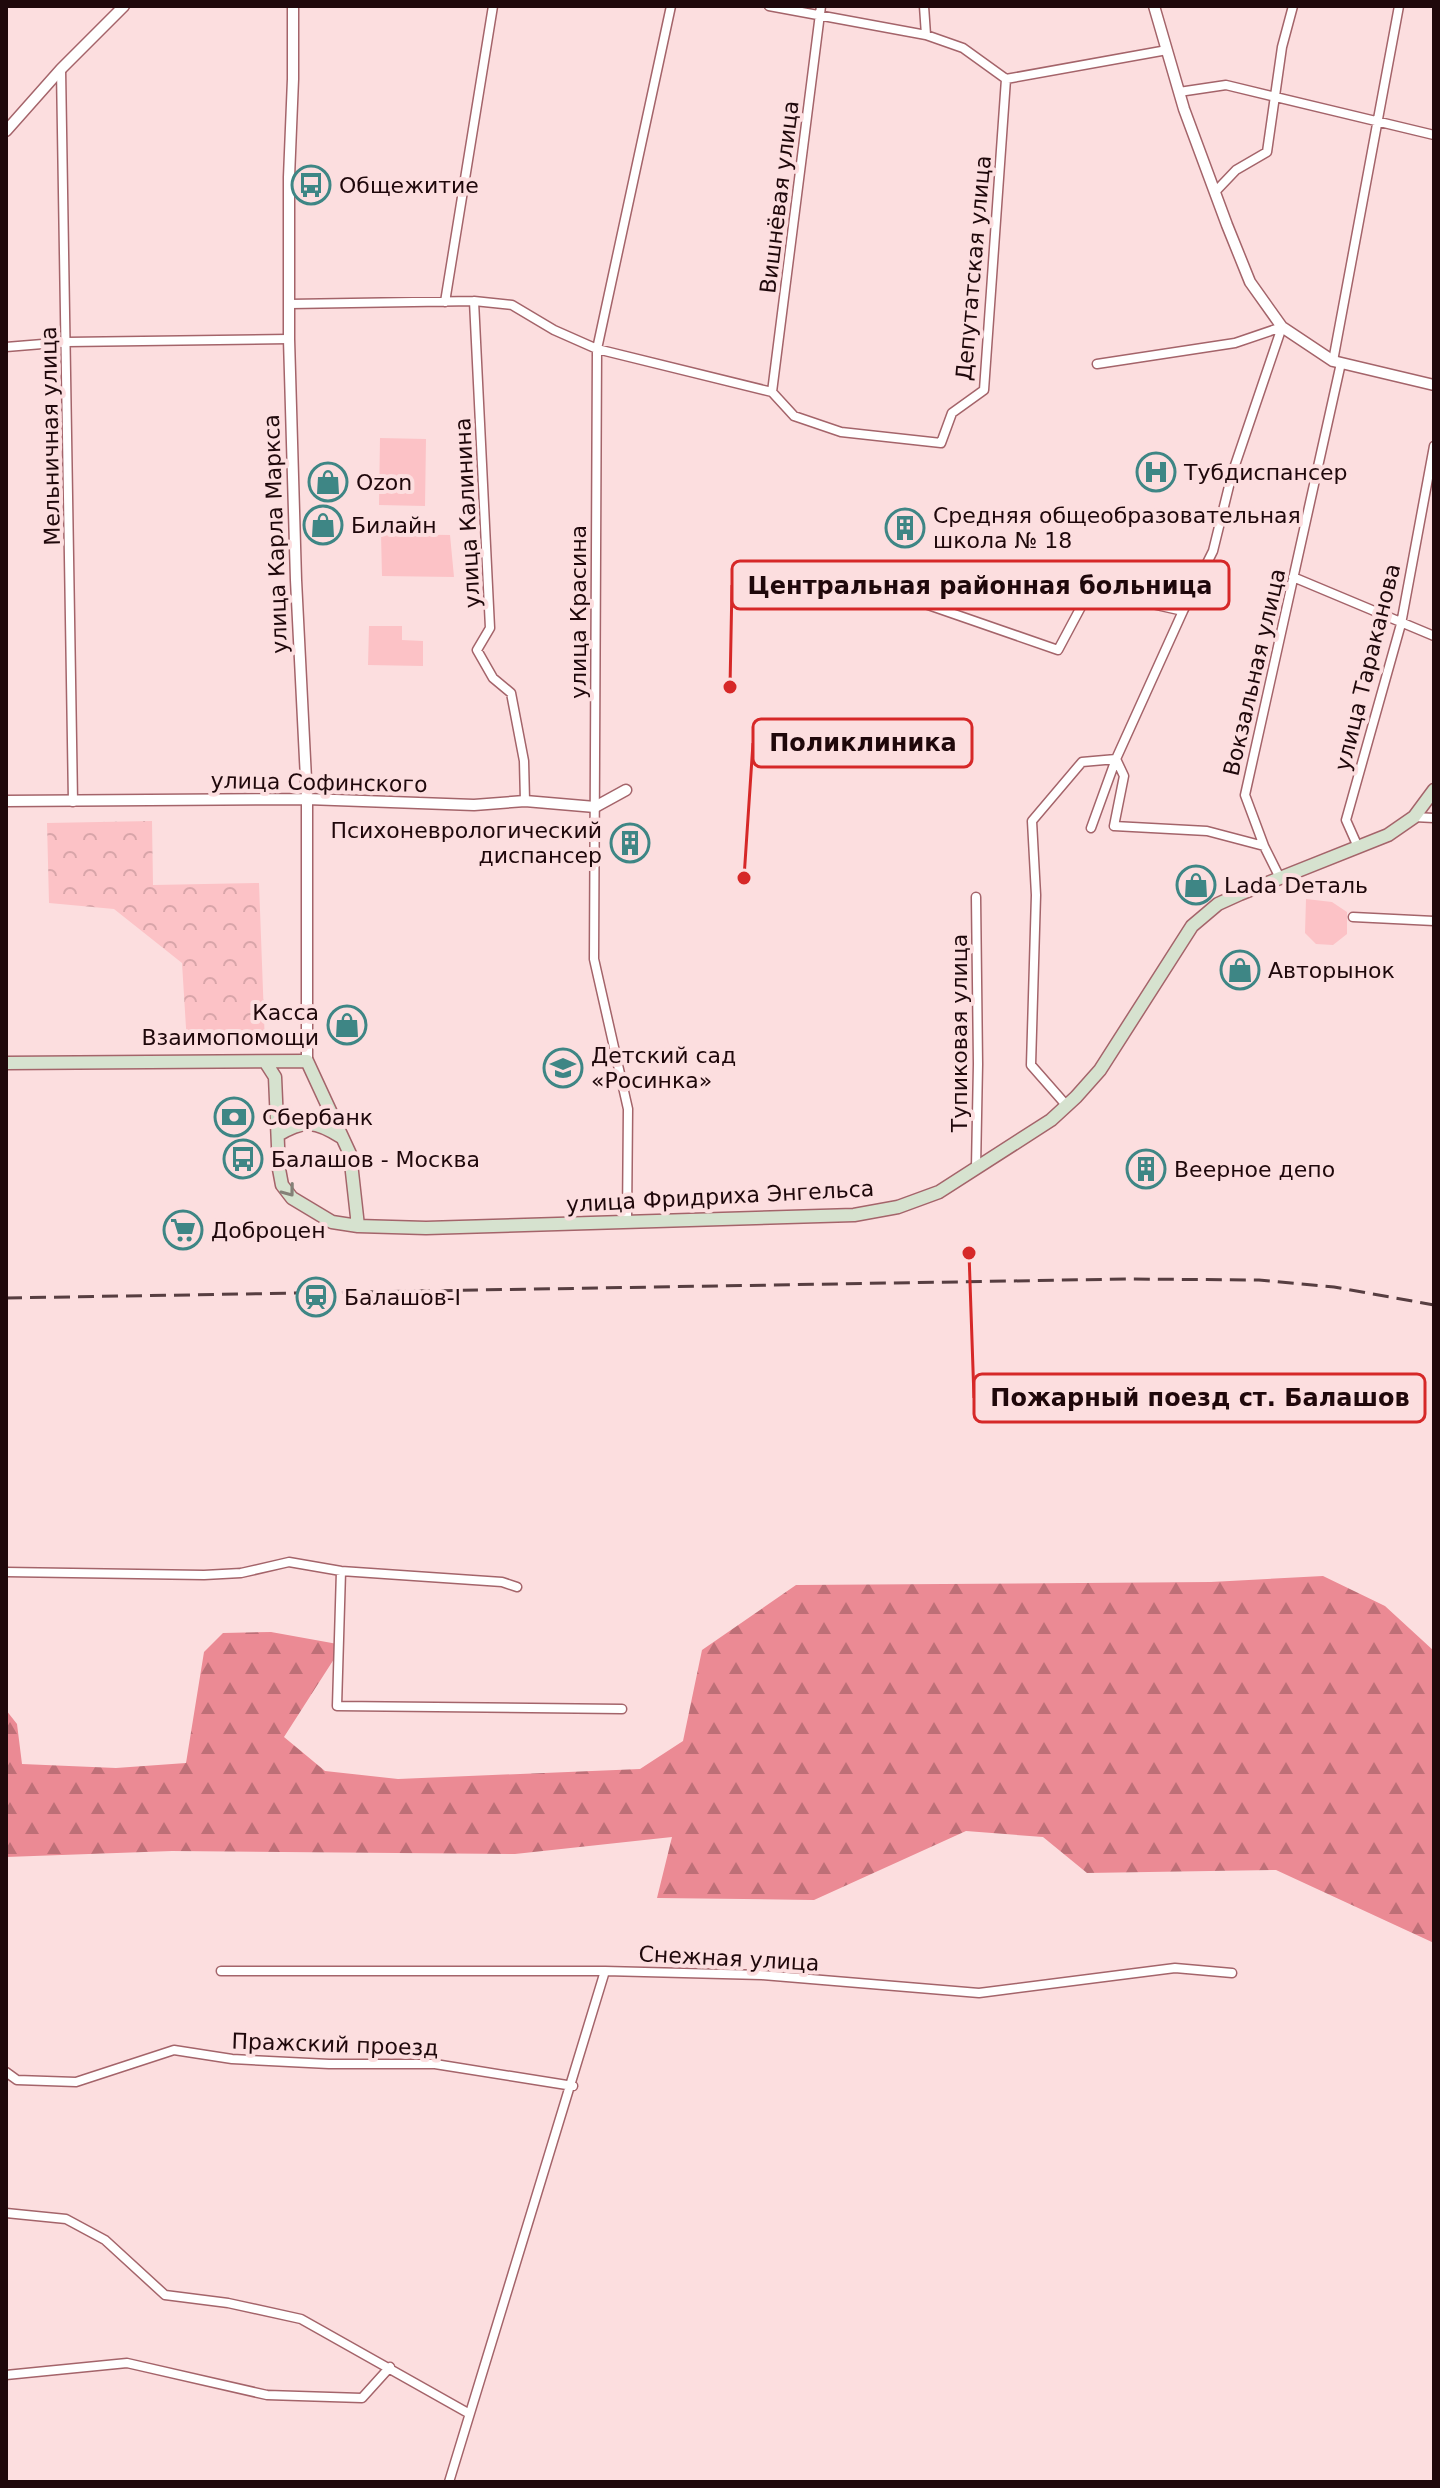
<svg xmlns="http://www.w3.org/2000/svg" width="1440" height="2488" font-family="'DejaVu Sans',sans-serif">
  <defs>
    <pattern id="forest-firs" width="22" height="20" patternUnits="userSpaceOnUse" patternTransform="scale(2)"><rect width="22" height="20" fill="#eb8a94"/><path d="M5 1l3.5 6h-7zM16 11l3.5 6h-7z" fill="#be6f77"/></pattern>
    <pattern id="park-crowns" width="20" height="18" patternUnits="userSpaceOnUse" patternTransform="scale(2)"><rect width="20" height="18" fill="#fcc2c6"/><path d="M2 6a3 3 0 1 1 6 0M12 15a3 3 0 1 1 6 0" fill="none" stroke="#d8a5a9"/></pattern>
  </defs>
  <rect width="100%" height="100%" fill="#fcdedf"/>
  <path fill="#fcc2c6" d="M380 438 426 439 425 506 379 505Z
    M381 534 450 535 454 577 382 576Z
    M369 626H402V640L423 641V666L368 665Z
    M1306 899 1332 902 1347 912V934L1333 945 1316 944 1305 933Z"/>
  <path fill="url(#forest-firs)" d="M1323 1576 1385 1606 1434 1651V1943L1276 1870 1087 1873 1043 1837 966 1831 814 1900 657 1898 672 1837 515 1854 172 1851 6 1857V1710L17 1724 22 1764 116 1768 186 1763 204 1652 223 1633 271 1632 343 1645 284 1737 325 1771 398 1779 640 1769 683 1741 702 1650 796 1585 1211 1582Z"/>
  <path fill="url(#park-crowns)" d="M152 821 153 885 259 883 265 1045 187 1044 182 963 114 909 49 903 47 823Z"/>
  <g fill="none" stroke-linecap="round" stroke-linejoin="round">
    <g stroke="#a4646a" stroke-width="11">
      <path id="minor" d="M769 6 926 35 963 48 1006 79 1167 50
        M924 6 926 35
        M61 69 73 802
        M1179 92 1226 85 1434 135
        M1215 192 1236 170 1267 152 1282 47 1293 6
        M474 301 490 628 477 650 493 678 511 693 524 761 525 801
        M445 302 493 6
        M290 304 474 301 512 305 554 330 597 349 772 392 794 416 841 432 941 443 952 413 984 390 1006 79
        M6 347 67 342 289 339
        M1333 361 1399 6
        M1097 364 1235 343 1282 327
        M772 392 821 6
        M1293 577 1434 636
        M882 589 1058 650 1090 590 1183 611
        M1116 759 1124 776 1114 826 1207 831 1264 846 1280 878
        M1414 817 1434 818
        M1091 828 1116 759 1183 611 1213 551 1232 474 1282 327
        M1264 846 1245 795 1341 363
        M1358 847 1346 820 1401 624 1434 446
        M976 897 978 1064 976 1168
        M1353 917 1434 921
        M1067 1106 1031 1065 1036 895 1032 821 1082 762 1116 759
        M627 1221 628 1109 594 959 597 349 671 6
        M341 1571 337 1706 622 1709
        M6 1572 204 1575 241 1573 289 1562 341 1571 502 1582 517 1587
        M221 1971H605L762 1975 979 1993 1175 1968 1232 1973
        M6 2072 17 2080 76 2082 174 2050 232 2059 329 2064H435L573 2086
        M6 2213 66 2219 105 2240 165 2295 228 2303 301 2319 468 2413
        M6 2375 127 2363 267 2395 362 2398 390 2367
        M449 2482 605 1971"/>
    </g>
    <g stroke="#a4646a" stroke-width="13">
      <path id="tertiary" d="M293 6V79L289 177V339L296 580 307 799V1061
        M1154 6 1184 109 1227 225 1250 282 1282 327 1333 361 1434 385
        M6 131 61 69 124 6
        M6 801 307 799 474 805 525 801 595 807 626 790"/>
    </g>
    <g stroke="#a4646a" stroke-width="15">
      <path id="secondary" d="M6 1063 307 1061 350 1154 358 1226
        M266 1063 275 1077 279 1169 282 1185 292 1198 332 1222 358 1226 426 1228 854 1215 898 1207 939 1192 1051 1120 1076 1097 1100 1070 1192 926 1218 904 1240 894 1388 835 1414 817 1434 790
        M278 1135C304 1119 316 1121 341 1137"/>
    </g>
    <use href="#minor" stroke="#fff" stroke-width="8"/>
    <use href="#tertiary" stroke="#fff" stroke-width="10"/>
    <use href="#secondary" stroke="#d6e2cf" stroke-width="12"/>
    <path stroke="#573e41" stroke-width="3" stroke-dasharray="16 8" stroke-linecap="butt" d="M6 1298 1128 1279 1259 1280 1334 1287 1434 1305"/>
  </g>
  <defs><path id="oneway-chevron" d="M-2-3.5L2.5 0L-2 3.5" fill="none" stroke-width="1.6" stroke-linecap="round" stroke-linejoin="round" transform="scale(2)"/></defs>
  <use stroke="#848077" href="#oneway-chevron" transform="translate(289 1191) rotate(53)"/>
  <defs>
    <g id="bus-ring" transform="scale(2)"><circle r="9.5" fill="#fcdedf" stroke="#3e8685" stroke-width="1.5"/><path d="M-5-6H5V4H4V6H2V4H-2V6H-4V4H-5ZM-3.5-4V0h7V-4ZM-3.5 1.2v1.5H-2V1.2ZM2 1.2v1.5H3.5V1.2Z" fill="#3e8685"/></g>
    <g id="hospital-ring" transform="scale(2)"><circle r="9.5" fill="#fcdedf" stroke="#3e8685" stroke-width="1.5"/><path d="M-5-5h3v3.5h4V-5h3V5h-3V1.5h-4V5h-3Z" fill="#3e8685"/></g>
    <g id="shop-ring" transform="scale(2)"><circle r="9.5" fill="#fcdedf" stroke="#3e8685" stroke-width="1.5"/><path d="M-5-2.5h2.3a2.7 3.5 0 0 1 5.4 0H5L5.5 6h-11ZM-1.5-2.5h3a1.5 2.3 0 0 0-3 0Z" fill="#3e8685"/></g>
    <g id="building-ring" transform="scale(2)"><circle r="9.5" fill="#fcdedf" stroke="#3e8685" stroke-width="1.5"/><path d="M-4-6H4V6H1V3H-1V6H-4ZM-2.5-4.3h1.7v1.8h-1.7ZM.8-4.3h1.7v1.8H.8ZM-2.5-1h1.7V.8h-1.7ZM.8-1h1.7V.8H.8Z" fill="#3e8685"/></g>
    <g id="school-ring" transform="scale(2)"><circle r="9.5" fill="#fcdedf" stroke="#3e8685" stroke-width="1.5"/><path d="M0-5L7-2L0 1L-7-2ZM-4 1L0 2.5L4 1V4Q0 6-4 4Z" fill="#3e8685"/></g>
    <g id="bank-ring" transform="scale(2)"><circle r="9.5" fill="#fcdedf" stroke="#3e8685" stroke-width="1.5"/><path d="M-6-4H6V4H-6ZM0-2.3a2.3 2.3 0 1 0 0 4.6a2.3 2.3 0 1 0 0-4.6Z" fill="#3e8685"/></g>
    <g id="supermarket-ring" transform="scale(2)"><circle r="9.5" fill="#fcdedf" stroke="#3e8685" stroke-width="1.5"/><path d="M-6-5.5h2.5l.6 2H6L4.5 2H-2.5L-4.4-4H-6ZM-1.5 3.2a1.3 1.3 0 1 0 .1 0ZM3 3.2a1.3 1.3 0 1 0 .1 0Z" fill="#3e8685"/></g>
    <g id="station-ring" transform="scale(2)"><circle r="9.5" fill="#fcdedf" stroke="#3e8685" stroke-width="1.5"/><path d="M-3-6H3Q5-6 5-4V2Q5 4 3 4L4.5 6H3L1.5 4h-3L-3 6H-4.5L-3 4Q-5 4-5 2V-4Q-5-6-3-6ZM-3.5-4v3h7v-3ZM-3.5 1v1.5H-2V1ZM2 1v1.5H3.5V1Z" fill="#3e8685"/></g>
  </defs>
  <g fill-rule="evenodd">
    <use href="#bus-ring" x="311" y="185"/>
    <use href="#hospital-ring" x="1156" y="472"/>
    <use href="#shop-ring" x="328" y="482"/>
    <use href="#shop-ring" x="323" y="525"/>
    <use href="#building-ring" x="905" y="528"/>
    <use href="#building-ring" x="630" y="843"/>
    <use href="#shop-ring" x="1196" y="885"/>
    <use href="#shop-ring" x="1240" y="970"/>
    <use href="#shop-ring" x="347" y="1025"/>
    <use href="#school-ring" x="563" y="1068"/>
    <use href="#bank-ring" x="234" y="1117"/>
    <use href="#bus-ring" x="243" y="1159"/>
    <use href="#building-ring" x="1146" y="1169"/>
    <use href="#supermarket-ring" x="183" y="1230"/>
    <use href="#station-ring" x="316" y="1297"/>
  </g>
  <g text-anchor="middle" stroke-width="8" stroke-linejoin="round" paint-order="stroke">
    <g font-size="22" fill="#1f080b" stroke="#fcdedf" text-anchor="start">
      <text x="339" y="193">Общежитие</text>
      <text x="1184" y="480">Тубдиспансер</text>
      <text x="356" y="490">Ozon</text>
      <text x="933" y="523">Средняя общеобразовательная<tspan x="933" dy="25">школа № 18</tspan></text>
      <text x="351" y="533">Билайн</text>
      <text x="602" y="838" text-anchor="end">Психоневрологический<tspan x="602" dy="25">диспансер</tspan></text>
      <text x="1224" y="893">Lada Dеталь</text>
      <text x="1268" y="978">Авторынок</text>
      <text x="319" y="1020" text-anchor="end">Касса<tspan x="319" dy="25">Взаимопомощи</tspan></text>
      <text x="591" y="1063">Детский сад<tspan x="591" dy="25">«Росинка»</tspan></text>
      <text x="262" y="1125">Сбербанк</text>
      <text x="271" y="1167">Балашов - Москва</text>
      <text x="1174" y="1177">Веерное депо</text>
      <text x="211" y="1238">Доброцен</text>
      <text x="344" y="1305">Балашов-I</text>
    </g>
    <g font-size="22" fill="#1f080b" stroke="#fcdedf">
      <text transform="translate(779 197) rotate(-83)" y="8">Вишнёвая улица</text>
      <text transform="translate(973 268) rotate(-85)" y="8">Депутатская улица</text>
      <text transform="translate(50 436) rotate(-91)" y="8">Мельничная улица</text>
      <text transform="translate(467 513) rotate(-93)" y="8">улица Калинина</text>
      <text transform="translate(275 534) rotate(-92)" y="8">улица Карла Маркса</text>
      <text transform="translate(578 612) rotate(-90)" y="8">улица Красина</text>
      <text transform="translate(1367 667) rotate(-76)" y="8">улица Тараканова</text>
      <text transform="translate(1254 672) rotate(-77)" y="8">Вокзальная улица</text>
      <text transform="translate(319 782) rotate(1)" y="8">улица Софинского</text>
      <text transform="translate(959 1033) rotate(-90)" y="8">Тупиковая улица</text>
      <text transform="translate(720 1196) rotate(-3)" y="8">улица Фридриха Энгельса</text>
      <text transform="translate(729 1958) rotate(3)" y="8">Снежная улица</text>
      <text transform="translate(335 2044) rotate(2)" y="8">Пражский проезд</text>
    </g>
  </g>
  <path fill="none" stroke="#d62828" stroke-width="3" d="M730 687L732 585M744 878L753 743M969 1253L974 1398"/>
  <g fill="#d62828" stroke="#fcdedf" stroke-width="3">
    <circle cx="730" cy="687" r="8"/>
    <circle cx="744" cy="878" r="8"/>
    <circle cx="969" cy="1253" r="8"/>
  </g>
  <g fill="#fcdedf" stroke="#d62828" stroke-width="3">
    <rect x="732" y="561" width="497" height="48" rx="8"/>
    <rect x="753" y="719" width="219" height="48" rx="8"/>
    <rect x="974" y="1374" width="451" height="48" rx="8"/>
  </g>
  <g font-size="24" text-anchor="middle" font-weight="bold" fill="#1f080b">
    <text x="980" y="594">Центральная районная больница</text>
    <text x="863" y="751">Поликлиника</text>
    <text x="1200" y="1406">Пожарный поезд ст. Балашов</text>
  </g>
  <rect width="1440" height="2488" fill="none" stroke="#1f080b" stroke-width="16"/>
</svg>
